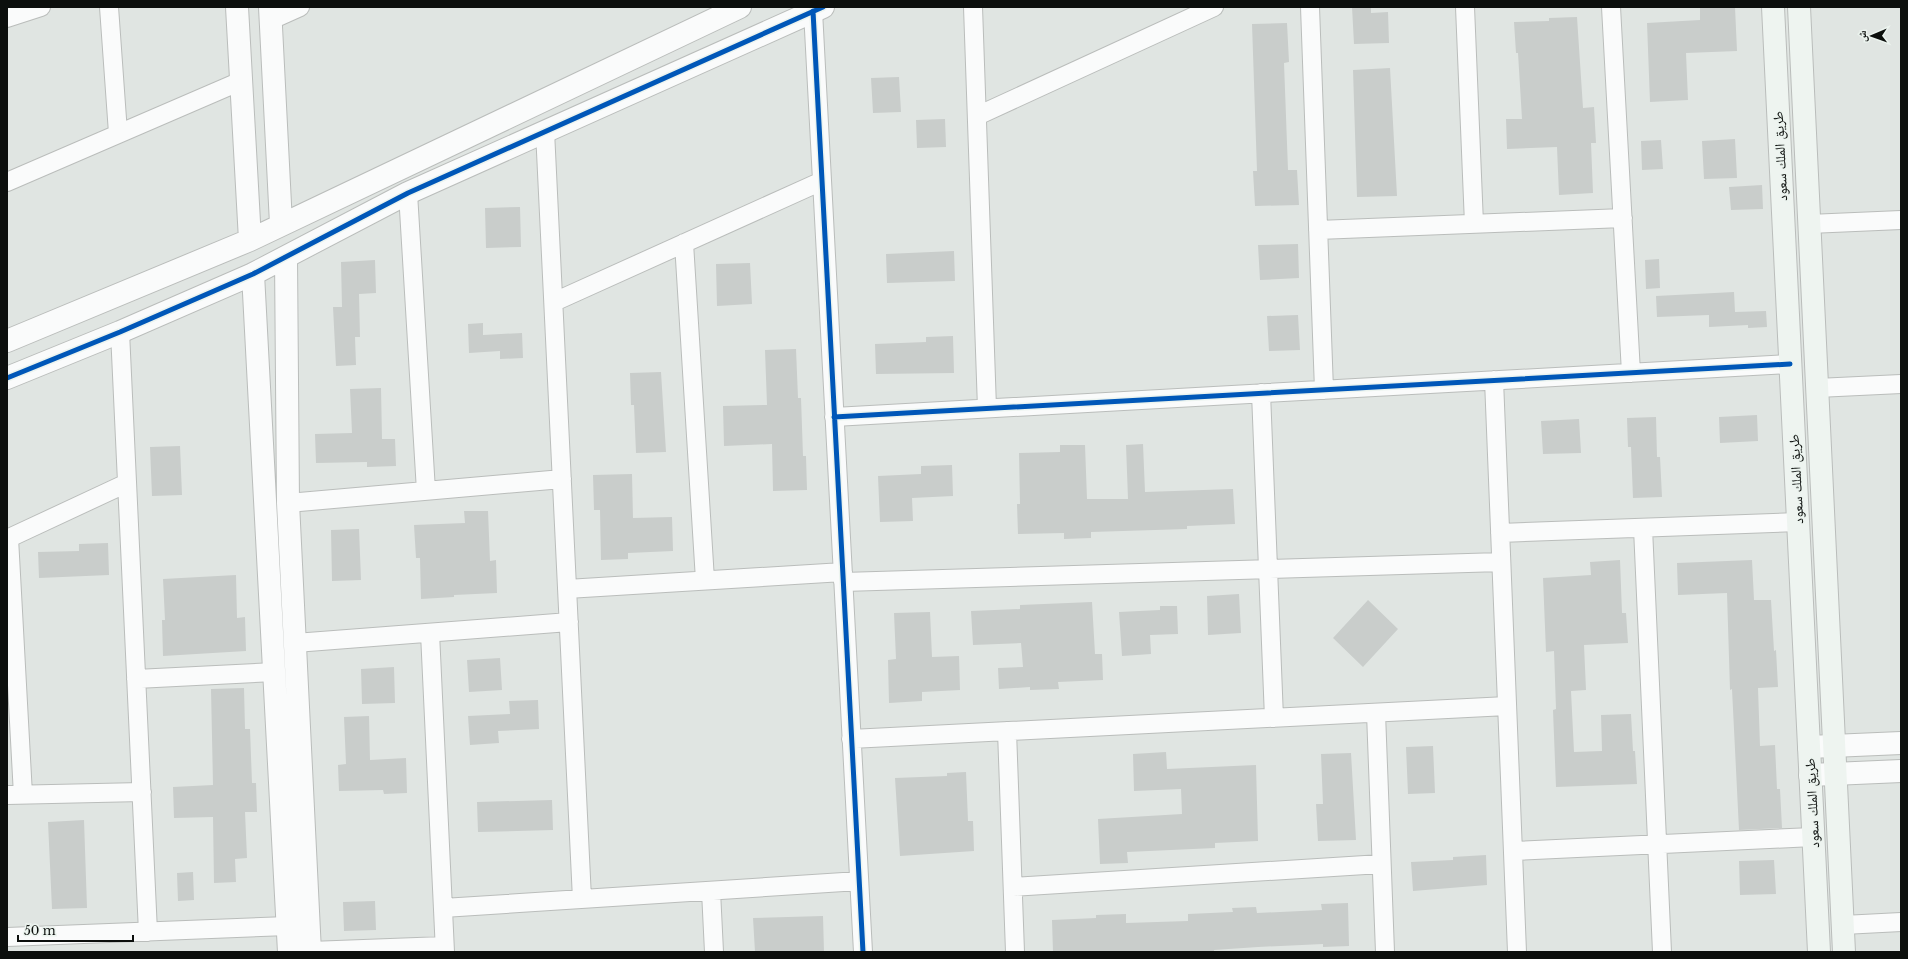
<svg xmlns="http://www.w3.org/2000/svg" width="1908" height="959" font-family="'Libre Baskerville','Noto Naskh Arabic',serif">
  <rect width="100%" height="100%" fill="#e0e5e2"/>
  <path fill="#c9cdcb" d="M1352 7H1371V13L1388 12 1389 43 1354 44Z
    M1700 7H1735L1737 51 1686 53 1688 100 1650 102 1647 23 1700 20Z
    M1577 17 1583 108 1594 107 1596 143H1591L1593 193 1559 195 1557 147 1507 149 1506 119H1522L1518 53H1516L1514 22 1549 21V18Z
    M1287 23 1289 62 1284 63 1288 170H1297L1299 205 1255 206 1253 171H1257L1252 24Z
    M1390 68 1397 196 1357 197 1353 70Z
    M899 77 901 112 873 113 871 78Z
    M945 119 946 147 917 148 916 120Z
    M1735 139 1737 178 1704 179 1702 141Z
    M1661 140 1663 169 1642 170 1641 141Z
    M1762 185 1763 209 1731 210 1729 187Z
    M520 207 521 247 486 248 485 208Z
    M1298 244 1299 278 1260 280 1258 245Z
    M954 251 955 281 887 283 886 254Z
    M1659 259 1660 288 1646 289 1645 260Z
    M375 260 376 293 359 294 360 337H355L356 365 336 366 333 307H342L341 262Z
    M750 263 752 304 717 306 716 264Z
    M1734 292 1735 312 1766 311 1767 327 1748 328V325L1709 327V315L1657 317 1656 296Z
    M1298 315 1300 350 1269 351 1267 316Z
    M483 323V335L522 333 523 358 500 359V351L469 353 468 324Z
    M953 336 954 373 876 374 875 344 926 342V337Z
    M796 349 798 398H801L803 456H806L807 490 773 491 772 444 724 446 723 406 767 405 765 350Z
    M661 372 666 452 636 453 634 405H631L630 373Z
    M381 388 382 439H395L396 466 367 467V462L316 463 315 434 352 433 350 389Z
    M1757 415 1758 441 1720 443 1719 417Z
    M1656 417 1657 457H1660L1662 497 1633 498 1631 447H1628L1627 418Z
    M1579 419 1581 453 1543 454 1541 421Z
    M1143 444 1145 492 1233 489 1235 524 1187 526V529L1091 532V538L1064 539V533L1018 534 1017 504H1020L1019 453 1060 452V445H1085L1087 499H1128L1126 445Z
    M180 446 182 495 152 496 150 447Z
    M952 465 953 496 912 498 913 521 880 522 878 476 921 474V466Z
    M632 474 633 518 672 517 673 551 628 553V559L601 560 600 510H594L593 475Z
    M464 511H488L490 561 496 560 497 593 454 595V597L421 599 420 558H416L414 525 465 523Z
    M359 529 361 580 332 581 331 530Z
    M108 543 109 575 39 578 38 552 79 551V544Z
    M1620 560 1622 613H1626L1628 643 1584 645 1586 690 1571 691 1574 752 1602 751 1601 715 1631 714 1633 751H1635L1637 784 1556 787 1553 710 1556 709 1554 651 1546 652 1543 578 1591 575 1590 562Z
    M1752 560 1754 600H1771L1774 651 1776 650 1778 687 1758 688 1760 746 1775 745 1777 789H1780L1782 828 1739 830 1732 689 1730 690 1727 593 1678 595 1677 563Z
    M236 575 237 618 245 617 246 651 163 656 162 620H165L163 579Z
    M1239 594 1241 633 1208 635 1207 596Z
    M1368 600 1398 629 1363 667 1333 638Z
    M1092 602 1095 654H1102L1103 680 1058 682 1059 689 1030 690V687L999 689 998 668 1023 667 1021 643 973 645 971 611 1020 609V605Z
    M1160 606H1177L1178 634 1150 635 1151 654 1122 656 1119 612 1160 610Z
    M930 612 932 657 959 656 960 690 922 692V701L889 703 888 660 896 659 894 613Z
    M500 658 502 690 469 692 467 660Z
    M394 667 395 703 362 704 361 669Z
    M244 688 245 729H250L252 783H256L257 812H245L247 858 235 859 236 882 214 883 213 817 174 818 173 787 213 785 211 689Z
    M538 700 539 729 498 731 499 743 470 745 468 716 510 714 509 701Z
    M369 716 370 760 406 758 407 793 384 794 383 790 339 791 338 765 346 764 344 717Z
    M1433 746 1435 793 1408 794 1406 747Z
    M1166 752 1167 769 1256 765 1258 841 1215 843V848L1127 852 1128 863 1100 864 1098 819 1182 814 1181 789 1134 791 1133 754Z
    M1351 753 1356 840 1318 841 1316 804H1323L1321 754Z
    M966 772 968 821H973L974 851 900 856 895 778 947 776V773Z
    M552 800 553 830 478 832 477 802Z
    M84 820 87 908 52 909 48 822Z
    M1486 855 1487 885 1413 891 1411 862 1453 860V857Z
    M1774 860 1776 894 1740 895 1739 861Z
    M193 872 194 900 178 901 177 873Z
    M375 901 376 930 344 931 343 902Z
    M1348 903 1349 946 1323 947V944L1258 947 1214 950V952H1053L1052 920 1096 918V915L1126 914V923L1188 921V914L1233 912 1232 908 1256 907 1257 913 1322 910 1321 904Z
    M823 916 824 952H755L753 918Z"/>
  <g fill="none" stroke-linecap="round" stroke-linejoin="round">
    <g stroke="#babdbb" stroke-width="20">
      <path id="minor" d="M109 7 118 133
        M973 7 987 408
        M1310 7 1324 390
        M1465 7 1474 224
        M1611 7 1631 373
        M813 11 863 952
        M7 18 41 7
        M271 20 300 7
        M977 116 1214 7
        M545 131 582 899
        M7 182 241 81
        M408 193 426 491
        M1809 224 1901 220
        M1318 230 1623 218
        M684 243 705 580
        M554 302 822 181
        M120 332 148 932
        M1494 380 1517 952
        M1817 388 1901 384
        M1261 393 1274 718
        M834 417 1790 364
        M288 503 562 479
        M1643 528 1662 952
        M1500 533 1798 522
        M9 538 23 795
        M7 539 127 483
        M843 582 1501 562
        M567 589 843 572
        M430 633 445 952
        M295 643 569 622
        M136 679 275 672
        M1376 713 1385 952
        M1007 731 1015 952
        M851 739 1507 706
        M7 795 142 792
        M1513 851 1813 837
        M1013 887 1381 864
        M711 891 714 952
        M443 908 859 881
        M1843 925 1901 922
        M7 937 288 926
        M310 951 444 946"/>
    </g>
    <g stroke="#babdbb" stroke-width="24">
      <path id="tertiary" d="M237 7 250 240
        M270 7 281 224
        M286 257 288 503 310 952
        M253 274 289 952
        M7 341 250 240 740 7
        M7 378 120 332 253 274 408 193 823 7
        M1809 747 1901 743
        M1810 775 1901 771"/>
    </g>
    <g stroke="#babdbb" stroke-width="24">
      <path id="secondary" d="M1773 7 1819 952
        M1799 7 1844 952"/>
    </g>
    <use href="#minor" stroke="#fafbfb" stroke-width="18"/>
    <use href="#tertiary" stroke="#fafbfb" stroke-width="22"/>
    <use href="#secondary" stroke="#eef4f0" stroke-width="22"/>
    <g stroke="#ecf4ef" stroke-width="8">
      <path id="cycleway" d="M813 11 863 952
        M7 378 120 332 253 274 408 193 823 7
        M834 417 1790 364"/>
    </g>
    <use href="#cycleway" stroke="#0057b8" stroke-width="5"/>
  </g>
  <g text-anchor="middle" stroke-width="3" stroke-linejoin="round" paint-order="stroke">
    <g font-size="14" fill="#0c0f0d" stroke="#ecf4ef">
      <text transform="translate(1780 156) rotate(-93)" y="5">طريق الملك سعود</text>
      <text transform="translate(1796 479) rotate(-93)" y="5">طريق الملك سعود</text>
      <text transform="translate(1812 803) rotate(-93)" y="5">طريق الملك سعود</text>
    </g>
  </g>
  <rect width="1908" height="959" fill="none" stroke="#0c0f0d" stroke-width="16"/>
  <g transform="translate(1872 36) rotate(268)" stroke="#ecf4ef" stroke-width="3" paint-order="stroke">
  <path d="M0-3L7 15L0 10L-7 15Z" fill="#0c0f0d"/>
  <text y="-6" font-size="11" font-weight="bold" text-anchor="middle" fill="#0c0f0d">ش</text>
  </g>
  <path d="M18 935v6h115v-6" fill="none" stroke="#0c0f0d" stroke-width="2"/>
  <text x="24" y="935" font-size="12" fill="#0c0f0d" stroke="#ecf4ef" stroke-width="3" paint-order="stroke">50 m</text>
</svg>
